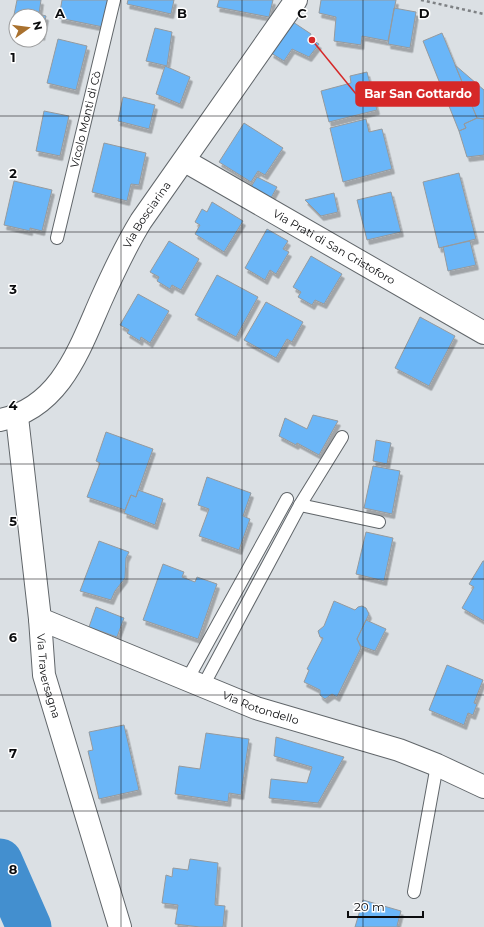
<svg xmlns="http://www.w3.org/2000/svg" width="484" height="927" font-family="Montserrat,sans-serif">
  <defs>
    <filter id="shadow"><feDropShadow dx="2.5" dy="4.5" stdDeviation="0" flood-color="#0004"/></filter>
  </defs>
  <rect width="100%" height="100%" fill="#dbe0e4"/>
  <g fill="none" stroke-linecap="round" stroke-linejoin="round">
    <path stroke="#438fcf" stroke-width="45" d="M0 861 29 927"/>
  </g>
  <path fill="#6ab6f8" stroke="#959a9e" filter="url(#shadow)" d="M17 0H41L39 14 46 16 42 36 40 35V16H16V30H11Z
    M62 0H109L103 27 59 18Z
    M128 0H174L171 14 127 4Z
    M219 0H273L269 17 217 7Z
    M321 0H396L388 41 362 36 361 45 334 41 336 17 319 13Z
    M394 8 416 12 410 48 388 44Z
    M293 22 311 34 309 38 319 44 309 57 292 49 284 61 271 53Z
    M155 28 172 32 167 66 146 61Z
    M442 33 477 118 464 124 466 128 459 131 423 41Z
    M58 39 87 46 76 90 47 83Z
    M455 65 484 90V119L477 118Z
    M165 66 190 77 180 104 156 94Z
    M367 72 377 110 329 122 321 91 351 83 350 76Z
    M123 97 155 105 149 129 118 121Z
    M44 111 69 116 60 156 36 151Z
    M477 118 484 119V155L467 157 459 131 466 128 464 124Z
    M366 119 369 132 382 129 392 169 343 182 330 128Z
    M244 123 283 148 265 175 258 171 251 182 219 162Z
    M104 143 146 153 139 185 131 184 127 201 92 192Z
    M459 173 476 239 439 248 423 182Z
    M257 177 277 187 271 198 251 187Z
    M14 181 52 190 42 231 30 228V231L4 225Z
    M391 192 401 232 367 240 357 200Z
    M334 193 338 212 321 216 305 200Z
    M212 202 243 221 224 252 195 234 200 225 195 222 202 209 207 212Z
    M267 229 288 241 283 249 289 252 276 274 270 270 265 280 245 268Z
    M169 241 199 259 181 290 172 285 170 289 157 281 159 277 150 272Z
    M470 241 476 265 448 271 443 247Z
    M311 256 342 274 324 304 315 300 312 305 298 297 301 292 293 287Z
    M217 275 258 297 236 337 195 315Z
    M138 294 169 311 150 343 141 337 140 341 127 333 129 330 120 325Z
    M266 302 303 322 292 342 287 339 276 358 244 340Z
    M420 317 455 336 429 386 395 368Z
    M313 415 338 421 319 455 297 443 296 445 279 436 285 418 307 429Z
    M106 432 153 449 136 497 131 495 125 510 87 497 100 463 96 461Z
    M376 440 391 443 387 464 373 461Z
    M373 466 400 471 392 514 364 508Z
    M207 477 251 493 243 516 250 519 239 550 199 536 209 509 198 505Z
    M138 490 163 499 155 525 124 513 131 495 136 497Z
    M366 532 393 538 384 581 356 574Z
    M99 541 129 552 126 558 125 578 115 591 111 600 80 591Z
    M483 561H484V621L462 608 474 587 469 584Z
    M163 564 184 572 182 577 195 582 197 577 217 584 198 639 143 620Z
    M334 601 355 610 358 607 362 606 366 608 369 614 357 639 361 648 337 697 332 694 325 699 320 695V690L304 682 309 670 307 669 323 638 320 637 318 631 324 626Z
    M96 607 124 618 117 637 89 627Z
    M366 620 386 629 375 651 361 646 357 639Z
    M447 665 483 680 474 703 477 704 473 715 468 713 464 725 429 710Z
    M124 725 139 790 99 799 88 751 93 750 89 732Z
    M206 733 249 739 241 795 229 793 228 802 175 794 179 766 200 769Z
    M276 737 344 757 318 803 269 798 271 779 307 783 312 767 274 756Z
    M190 859 218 863 215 905 225 906 223 927H200L175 924 178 905 162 903 166 875 172 877 173 868 188 870Z
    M363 900 401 911 397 926 400 927H355Z"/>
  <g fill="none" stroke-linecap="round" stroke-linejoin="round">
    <g stroke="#61666a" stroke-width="14">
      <g id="lane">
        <path id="s1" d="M57 238 114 0"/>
        <path d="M300 505 379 522"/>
        <path d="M187 680 287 499"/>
        <path d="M203 686 300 505 342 437"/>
        <path d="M414 892 437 765"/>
      </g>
    </g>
    <g stroke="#61666a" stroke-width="24">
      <g id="street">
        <path id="s2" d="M185 161 484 333"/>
        <path id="s3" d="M17 417 40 619 44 675 120 927"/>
        <path id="s4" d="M0 420C60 408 79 350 101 300 113 273 125 247 141 221L296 0"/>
        <path id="s5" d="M40 619 256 708 399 750 437 765 484 787"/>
      </g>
    </g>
    <path stroke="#7e8184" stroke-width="2.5" stroke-dasharray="3 3" stroke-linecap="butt" d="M421 0 484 14"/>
    <use href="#lane" stroke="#fff" stroke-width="12"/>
    <use href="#street" stroke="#fff" stroke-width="22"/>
  </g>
  <path fill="none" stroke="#0b0c0e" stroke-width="1" stroke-opacity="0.55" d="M121 0V927M242 0V927M363 0V927M0 116H484M0 232H484M0 348H484M0 464H484M0 579H484M0 695H484M0 811H484"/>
  <g text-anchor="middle" stroke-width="3" stroke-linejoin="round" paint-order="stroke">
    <g font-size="11" fill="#0b0c0e" stroke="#fff">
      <text dy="4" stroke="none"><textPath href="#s1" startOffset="122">Vicolo Monti di Cò</textPath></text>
      <text dy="4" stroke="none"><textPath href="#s4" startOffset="261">Via Bosciarina</textPath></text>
      <text dy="4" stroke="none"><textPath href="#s2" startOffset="172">Via Prati di San Cristoforo</textPath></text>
      <text dy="4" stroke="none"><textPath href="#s3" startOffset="261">Via Traversagna</textPath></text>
      <text dy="4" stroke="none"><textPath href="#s5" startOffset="238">Via Rotondello</textPath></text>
    </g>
  </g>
  <g font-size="13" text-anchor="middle" font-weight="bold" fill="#0b0c0e" stroke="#fff" stroke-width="3" stroke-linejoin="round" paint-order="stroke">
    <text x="60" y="18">A</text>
    <text x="182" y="18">B</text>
    <text x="302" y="18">C</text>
    <text x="424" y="18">D</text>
    <text x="13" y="62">1</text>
    <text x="13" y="178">2</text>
    <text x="13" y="294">3</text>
    <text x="13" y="410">4</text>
    <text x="13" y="526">5</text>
    <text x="13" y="642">6</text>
    <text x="13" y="758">7</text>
    <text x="13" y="874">8</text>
  </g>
  <path fill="none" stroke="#d62828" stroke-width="1.5" d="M312 40L356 94"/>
  <circle fill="#d62828" stroke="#fff" stroke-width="1.5" cx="312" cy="40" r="4"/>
  <rect fill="#d62828" stroke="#d62828" stroke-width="1.5" x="356" y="82" width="123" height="24" rx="4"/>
  <g font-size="12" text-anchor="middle" font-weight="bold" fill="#fff">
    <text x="418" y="98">Bar San Gottardo</text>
  </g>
  <g transform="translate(28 28) rotate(76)"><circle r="19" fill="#ffffff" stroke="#9d9e9f"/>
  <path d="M0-3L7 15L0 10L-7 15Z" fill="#a9712e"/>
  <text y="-6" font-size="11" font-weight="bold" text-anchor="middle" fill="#0b0c0e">N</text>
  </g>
  <path d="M348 911v6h75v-6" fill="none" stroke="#0b0c0e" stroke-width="2"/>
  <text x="354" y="911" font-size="12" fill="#0b0c0e" stroke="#ffffff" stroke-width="3" paint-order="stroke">20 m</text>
</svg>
